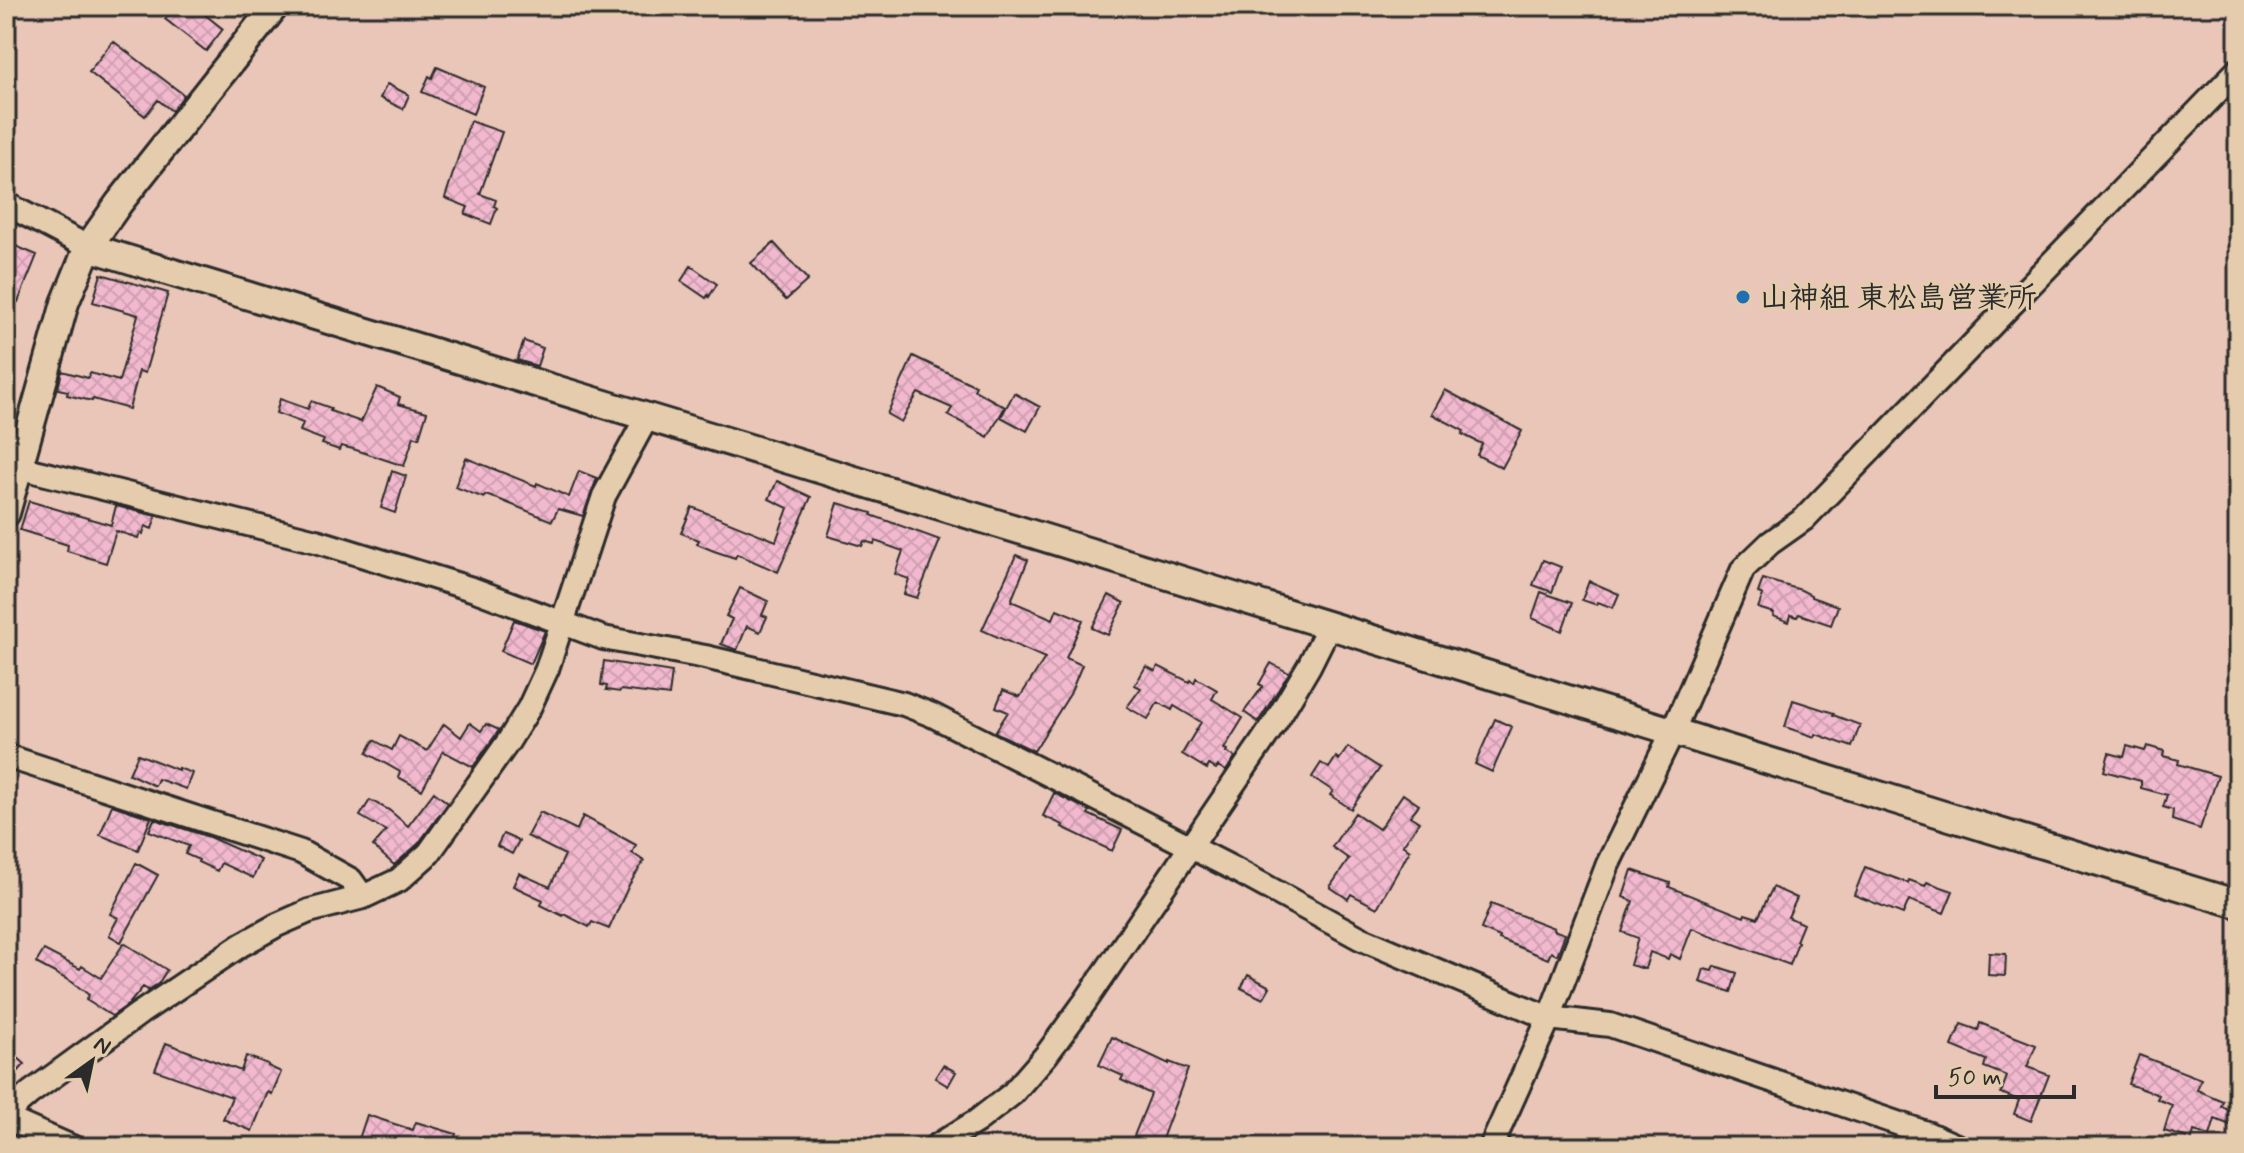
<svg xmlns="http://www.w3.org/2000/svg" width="2244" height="1153" font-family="Mynerve,'Klee One',sans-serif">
  <defs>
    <pattern id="building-cross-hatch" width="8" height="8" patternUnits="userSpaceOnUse" patternTransform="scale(2)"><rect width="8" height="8" fill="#f2b9ce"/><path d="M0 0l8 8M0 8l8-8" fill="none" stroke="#d09fb1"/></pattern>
  </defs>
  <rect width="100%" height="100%" fill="#e9c6b7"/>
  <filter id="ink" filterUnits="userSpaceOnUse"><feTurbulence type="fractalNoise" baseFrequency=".0125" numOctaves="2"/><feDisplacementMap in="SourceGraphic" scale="16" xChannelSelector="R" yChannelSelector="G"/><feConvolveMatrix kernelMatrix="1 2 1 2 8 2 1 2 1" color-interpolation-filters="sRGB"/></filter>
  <g filter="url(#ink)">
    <path fill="url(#building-cross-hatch)" stroke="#2b2b2b" stroke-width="2" d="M175 6H194L223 29 206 51 165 19Z
      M113 41 184 95 172 111 158 100 145 116 89 72Z
      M437 67 484 87 473 114 422 92 429 76 432 78Z
      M387 84 409 95 403 109 380 98Z
      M470 121 502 132 480 194 496 200 494 206 497 208 491 224 465 214 468 207 445 198Z
      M6 242 37 255 18 302 6 297Z
      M774 243 808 280 786 300 751 263Z
      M691 266 717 284 709 297 708 295 706 298 681 281Z
      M101 274 168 293 145 373 139 371 129 409 93 399 92 401 67 395 68 391 58 389 62 371 88 378 90 373 119 381 138 315 93 302Z
      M524 341 543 348 537 366 517 360Z
      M913 356 976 386 974 390 1005 407 988 437 948 415 952 408 918 393 901 422 887 414Z
      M377 387 400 397 398 404 427 412 419 438 414 436 404 466 353 449 341 446 339 450 322 444 324 440 300 431 303 423 276 413 280 399 308 409 311 401 331 408 330 411 361 422Z
      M1445 390 1522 431 1502 468 1477 455 1482 444 1462 434 1464 431 1432 414Z
      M1014 393 1040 407 1027 431 1001 417Z
      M466 458 536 486 537 483 569 497 579 471 597 478 583 516 558 509 552 521 498 499 485 495 484 498 455 487Z
      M392 471 406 476 395 513 381 508Z
      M777 481 811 497 778 572 737 554 735 558 714 551 697 544 699 540 681 533 692 507 776 541 788 508 769 499Z
      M29 501 111 525 116 506 156 516 152 529 145 526 143 534 140 533 138 538 116 531 106 563 67 551 68 545 20 530Z
      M838 503 872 513 871 515 940 540 917 598 904 594 909 579 895 574 903 551 875 541 874 544 864 541 862 546 828 536Z
      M1016 555 1028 560 1011 601 1053 619 1057 609 1083 620 1066 658 1082 665 1070 694 1034 751 995 732 1008 712 996 707 1003 690 1020 697 1045 658 982 630Z
      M1543 560 1561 567 1552 592 1533 585Z
      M1763 579 1801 590 1811 595V597L1838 606 1831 625 1799 614 1797 617 1791 615 1789 622 1773 616 1774 613 1758 608 1763 595 1758 593Z
      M1589 581 1619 594 1613 608 1598 602 1597 605 1582 600Z
      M740 588 768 601 762 615 767 617 760 632 747 626 737 650 721 644 732 619 726 616Z
      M1541 592 1572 603 1562 631 1532 618Z
      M1109 595 1124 603 1108 635 1092 628Z
      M514 620 545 631 531 664 501 651Z
      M604 661 672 672 669 696 621 690 620 692 606 690 607 686 601 685Z
      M1271 663 1289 673 1258 722 1244 712 1263 686 1259 684Z
      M1146 666 1155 671 1158 666 1189 682 1190 680 1194 683 1196 678 1217 690 1212 699 1243 718 1224 749 1227 750 1226 752 1235 757 1226 771 1218 766 1216 769 1209 765 1207 769 1182 754 1201 722 1174 706 1172 710 1158 702 1148 719 1127 707 1141 688 1135 685Z
      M1793 700 1834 713 1833 715 1860 725 1852 747 1816 734 1815 737 1785 727Z
      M1495 719 1512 727 1492 772 1475 764Z
      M470 723 481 731 486 724 499 730 473 767 443 751 422 790 398 777 400 772 367 753 374 740 392 750 399 736 427 751 444 724 461 737Z
      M2127 746 2145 751 2147 746 2164 751 2163 756 2179 760 2178 764 2218 776 2200 829 2172 820 2173 810 2163 807 2167 795 2141 788V781L2104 771 2109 753 2124 757Z
      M1348 747 1380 768 1351 809 1330 795 1333 791 1312 777 1321 763 1329 768 1336 757 1339 760Z
      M138 754 178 770V768L192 773 186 789 158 779 155 786 129 774Z
      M434 792 448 803 418 844 394 865 373 846 386 831 360 816 370 800 389 810 408 826Z
      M1054 793 1090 811 1088 814 1122 830 1112 851 1062 827 1063 825 1043 816Z
      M1403 794 1419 805 1410 816 1419 822 1403 845 1410 850 1377 908 1351 894 1348 899 1330 887 1349 859 1332 847 1355 813 1379 829Z
      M112 805 151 818 138 850 100 835Z
      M540 812 577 830 583 816 636 845 632 853 644 861 629 885 609 929 592 922 589 927 564 914 563 916 541 905 543 900 513 886 519 873 550 887 565 855 527 836Z
      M154 819 209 837 261 860 253 878 221 863 217 871 198 862 199 860 185 854 189 846 149 831Z
      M503 834 519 841 512 854 497 846Z
      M136 863 158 875 121 942 109 935 118 918 110 914Z
      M1865 867 1908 883 1909 880 1925 886 1927 882 1953 891 1944 913 1909 900 1903 914 1854 895Z
      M1632 870 1670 883 1669 887 1744 917 1745 914 1758 918 1773 887 1797 898 1788 917 1803 924 1796 941 1798 942 1790 965 1692 928 1680 959 1670 954 1668 959 1650 952 1645 969 1630 965 1638 938 1622 932 1633 901 1623 897Z
      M1491 904 1554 928 1553 930 1565 934 1557 955 1551 952 1548 959 1499 939 1500 937 1481 929Z
      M124 943 167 970 158 984 148 990 143 987 129 1004 112 1016 86 1000 89 995 72 982 36 963 44 950 80 969 82 966 101 978Z
      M1989 953 2006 954 2005 976 1988 975Z
      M1715 966 1737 973 1731 992 1700 982 1704 969 1713 971Z
      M1248 975 1270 987 1263 999 1241 988Z
      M1980 1023 2036 1045 2027 1067 2049 1075 2031 1121 2014 1114 2019 1100 2001 1093 2007 1076 1984 1067 1986 1060 1952 1046 1961 1024 1978 1030Z
      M1112 1037 1169 1064V1062L1188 1069 1159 1147H1148L1132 1141 1151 1094 1121 1080 1123 1076 1099 1065Z
      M166 1043 241 1071 246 1056 268 1064V1066L281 1072 272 1094 268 1092 252 1131 223 1119 232 1097 155 1070Z
      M6 1047 25 1064 6 1085Z
      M2139 1055 2201 1079 2197 1090 2223 1101 2221 1106 2238 1114V1128L2215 1119 2210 1136 2194 1131 2192 1139 2164 1131 2172 1105 2157 1099 2159 1095 2128 1084Z
      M943 1065 956 1072 948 1086 935 1078Z
      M367 1115 413 1130 416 1122 456 1134 452 1147 433 1143 432 1147H375L358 1142Z"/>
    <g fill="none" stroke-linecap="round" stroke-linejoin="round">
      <g stroke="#2b2b2b" stroke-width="28">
        <path id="minor" d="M6 204 88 247
          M6 464 316 541 475 590 603 638 705 657 904 704 932 715 1232 868 1360 938 1549 1018 1610 1025 1929 1134 1959 1147
          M6 756 301 852 351 880 363 897
          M6 1114 30 1093 140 1013 241 945 277 925 309 911 363 897 399 880 429 853 508 742 529 708 547 669 604 496 647 417
          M6 1118 72 1147
          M935 1147 977 1121 1012 1094 1047 1054 1085 1002 1275 723 1309 666 1329 626
          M1491 1147 1549 1018 1608 864 1672 733 1743 569 1770 543 1804 519 2238 70"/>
      </g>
      <g stroke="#2b2b2b" stroke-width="32">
        <path id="tertiary" d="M88 247C437 353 787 458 1136 566 1504 679 1870 794 2238 904
          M6 513 65 303 88 247 119 203 275 6"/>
      </g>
      <use href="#minor" stroke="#e5ccad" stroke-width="22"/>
      <use href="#tertiary" stroke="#e5ccad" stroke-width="26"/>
    </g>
  </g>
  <circle fill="#1f6fb2" stroke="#e5ccad" stroke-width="3" cx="1743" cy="297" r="8"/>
  <g text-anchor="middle" stroke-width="6" stroke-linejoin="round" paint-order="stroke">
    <g font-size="30" font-weight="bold" fill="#2b2b2b" stroke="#e5ccad" text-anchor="start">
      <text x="1759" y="307">山神組 東松島営業所</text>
    </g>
  </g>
  <rect width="2244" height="1153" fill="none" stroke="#e5ccad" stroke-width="32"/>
  <rect x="16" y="16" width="2212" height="1121" fill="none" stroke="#2b2b2b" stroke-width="3" filter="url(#ink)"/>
  <g transform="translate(92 1061) rotate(33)" stroke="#e5ccad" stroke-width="6" paint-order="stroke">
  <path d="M0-6L14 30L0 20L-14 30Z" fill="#2b2b2b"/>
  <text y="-12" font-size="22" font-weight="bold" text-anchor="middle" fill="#2b2b2b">N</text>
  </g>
  <path d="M1936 1085v12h138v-12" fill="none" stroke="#2b2b2b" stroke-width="4"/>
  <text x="1948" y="1085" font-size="24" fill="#2b2b2b" stroke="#e5ccad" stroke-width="6" paint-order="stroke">50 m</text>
</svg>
